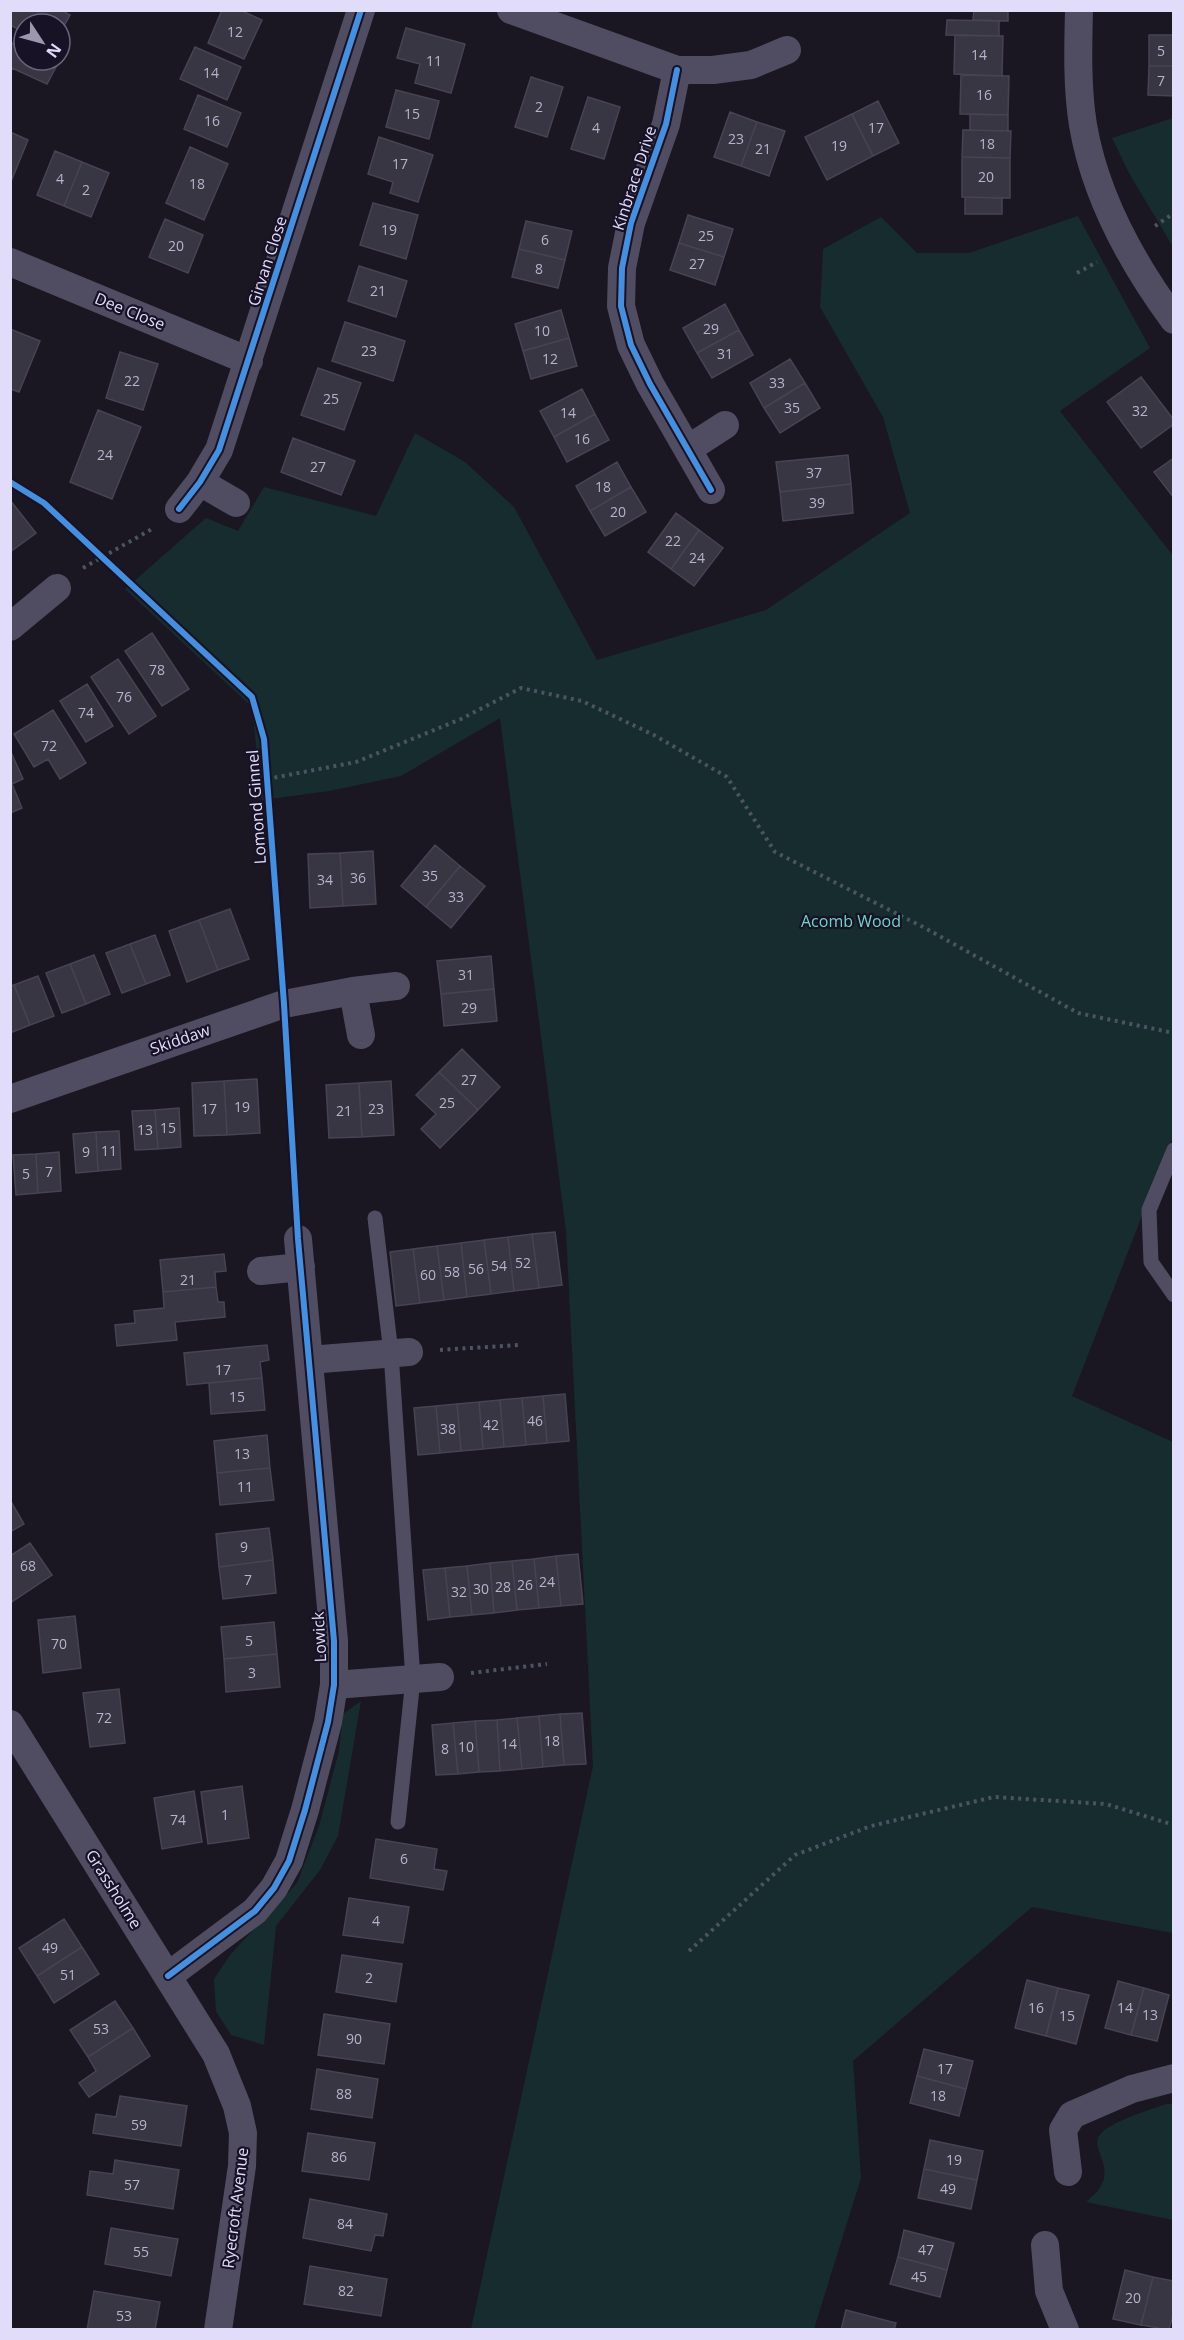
<svg xmlns="http://www.w3.org/2000/svg" width="1184" height="2340" font-family="'Open Sans',sans-serif">
  <rect width="100%" height="100%" fill="#1a1722"/>
  <path fill="#172c2e" d="M1173 118H1174L1173 247 1129 173 1112 138Z
    M1078 216 1150 348 1060 411 1174 557 1173 1136 1072 1396 1173 1442V1933L1032 1907 853 2061 861 2178 814 2329H471L593 1766 566 1231 500 718 401 776 329 791 262 800 252 707 125 589 206 518 238 531 264 487 376 516 415 433 465 462 514 507 597 660 766 610 910 513 883 417 820 307 823 249 881 217 917 253H969Z
    M361 1701 338 1836 320 1870 276 1926 264 2045 231 2035 216 2011 214 1979 230 1955 297 1883 319 1826 339 1751 343 1714Z
    M1166 2104H1173V2220L1086 2202C1090 2198 1096 2194 1099 2189 1115 2167 1091 2150 1099 2136 1108 2122 1150 2110 1166 2104Z"/>
  <path fill="#393643" stroke="#474354" stroke-width="1.5" d="M13 10H61L70 15 60 33V24H24V32L10 25V15Z
    M222 10H240L262 20 244 59 208 43Z
    M974 10H1008V21L973 20Z
    M947 20 999 21V36L946 35Z
    M406 28 465 44 451 93 415 83 420 64 397 58Z
    M955 35 1003 36 1002 76 954 74Z
    M1149 35H1174V66H1149Z
    M10 42 24 49V60H47L57 65 47 84 12 68 10 71Z
    M195 47 241 67 227 100 180 79Z
    M1149 66H1174V96L1148 95Z
    M961 75 1009 76 1008 115 960 114Z
    M531 77 563 87 547 137 515 127Z
    M396 90 439 101 429 139 386 127Z
    M198 95 241 113 227 147 184 129Z
    M588 97 620 107 604 159 571 149Z
    M878 101 899 143 873 156 852 114Z
    M730 112 757 122 741 166 714 157Z
    M852 114 873 156 827 180 805 137Z
    M970 114 1008 115V131L970 130Z
    M757 122 785 131 769 176 741 166Z
    M963 130 1011 131 1010 158 962 157Z
    M10 132 28 140 10 184Z
    M379 137 433 155 418 202 390 193 393 182 368 174Z
    M190 147 228 164 204 220 166 203Z
    M55 151 82 162 64 206 37 195Z
    M962 157 1010 158V198L962 197Z
    M82 162 109 173 91 217 64 206Z
    M965 197 1002 198V214H965Z
    M373 203 418 215 406 259 360 245Z
    M688 215 733 229 724 257 679 243Z
    M165 219 203 235 188 273 149 257Z
    M526 221 572 231 565 260 519 249Z
    M679 243 724 257 715 285 670 270Z
    M519 249 565 260 558 288 512 277Z
    M359 266 407 281 396 317 348 301Z
    M725 304 739 330 697 353 683 328Z
    M561 310 569 338 523 351 515 324Z
    M345 322 405 341 393 381 332 361Z
    M10 329 40 341 19 392 10 389Z
    M739 330 753 355 712 378 697 353Z
    M569 338 577 366 531 379 523 351Z
    M120 352 158 364 143 410 106 398Z
    M790 359 805 383 764 408 750 383Z
    M318 368 361 383 344 430 301 415Z
    M1141 377 1174 420V424L1141 448 1107 402Z
    M805 383 820 408 780 433 764 408Z
    M582 389 595 414 554 437 540 411Z
    M98 410 141 427 112 499 70 482Z
    M595 414 609 440 567 462 554 437Z
    M293 438 355 461 341 495 281 472Z
    M848 455 851 484 780 492 776 462Z
    M1174 458V498L1154 472Z
    M617 462 631 487 590 511 576 486Z
    M851 484 853 513 783 521 780 492Z
    M631 487 646 512 605 536 590 511Z
    M10 500 36 533 10 552Z
    M676 513 699 530 671 569 648 552Z
    M699 530 723 548 694 586 671 569Z
    M152 633 189 689 162 706 125 651Z
    M118 659 156 716 129 734 91 677Z
    M87 684 113 726 86 742 60 701Z
    M53 710 86 763 60 779 48 759 34 767 14 734Z
    M10 750 23 779 12 784 22 808 10 813Z
    M435 845 460 866 426 907 401 886Z
    M373 851 376 904 343 906 340 853Z
    M340 853 343 906 310 908 308 854Z
    M460 866 485 886 451 928 426 907Z
    M230 909 249 959 218 970 199 920Z
    M199 920 218 970 187 982 169 931Z
    M155 935 170 975 146 984 130 944Z
    M130 944 146 984 122 993 106 953Z
    M94 955 110 994 86 1004 70 964Z
    M491 956 494 989 441 994 437 961Z
    M70 964 86 1004 62 1013 46 973Z
    M38 976 54 1016 30 1025 14 985Z
    M14 985 30 1025 10 1033V986Z
    M494 989 497 1021 444 1026 441 994Z
    M462 1049 500 1087 478 1110 439 1072Z
    M439 1072 478 1110 440 1148 421 1129 436 1114 416 1095Z
    M257 1079 260 1133 227 1135 224 1081Z
    M224 1081 227 1135 194 1136 192 1083Z
    M391 1081 394 1135 362 1137 359 1083Z
    M359 1083 362 1137 329 1138 326 1085Z
    M179 1108 181 1147 158 1149 155 1110Z
    M155 1110 158 1149 135 1150 132 1111Z
    M119 1131 121 1169 98 1171 96 1132Z
    M96 1132 98 1171 76 1173 73 1134Z
    M59 1152 61 1191 38 1193 36 1154Z
    M36 1154 38 1193 16 1195 13 1155Z
    M555 1232 562 1285 539 1288 532 1234Z
    M532 1234 539 1288 514 1291 508 1237Z
    M508 1237 514 1291 491 1294 484 1240Z
    M484 1240 491 1294 467 1297 461 1243Z
    M461 1243 467 1297 444 1300 437 1246Z
    M437 1246 444 1300 420 1303 413 1249Z
    M413 1249 420 1303 396 1306 390 1252Z
    M224 1254 226 1271 215 1272 216 1287 163 1292 160 1260Z
    M216 1287 218 1302H224L225 1317 175 1322 177 1340 117 1346 115 1325 135 1323 134 1311 164 1308 163 1292Z
    M267 1345 269 1360 260 1362 262 1378 187 1385 184 1353Z
    M262 1378 265 1410 211 1414 209 1383Z
    M565 1394 569 1441 547 1443 543 1396Z
    M543 1396 547 1443 526 1445 522 1398Z
    M522 1398 526 1445 504 1447 500 1400Z
    M500 1400 504 1447 483 1449 479 1402Z
    M479 1402 483 1449 461 1451 457 1404Z
    M457 1404 461 1451 440 1453 436 1406Z
    M436 1406 440 1453 418 1455 414 1408Z
    M267 1435 270 1468 217 1473 214 1441Z
    M270 1468 274 1500 220 1505 217 1473Z
    M10 1500 24 1524 10 1532Z
    M269 1528 273 1560 219 1567 216 1534Z
    M30 1543 52 1575 10 1603V1556Z
    M578 1554 583 1604 561 1606 556 1556Z
    M556 1556 561 1606 539 1608 534 1559Z
    M534 1559 539 1608 517 1610 512 1561Z
    M273 1560 276 1593 223 1599 219 1567Z
    M512 1561 517 1610 494 1613 490 1563Z
    M490 1563 494 1613 472 1615 467 1566Z
    M467 1566 472 1615 450 1617 445 1568Z
    M445 1568 450 1617 428 1620 423 1570Z
    M75 1616 81 1668 43 1673 38 1620Z
    M274 1622 277 1654 224 1659 221 1627Z
    M277 1654 280 1687 226 1692 224 1659Z
    M119 1689 125 1743 90 1747 83 1693Z
    M582 1713 586 1764 564 1765 560 1714Z
    M560 1714 564 1765 543 1767 539 1716Z
    M539 1716 543 1767 522 1769 517 1718Z
    M517 1718 522 1769 500 1771 497 1720Z
    M497 1720 500 1771 479 1772 475 1721Z
    M475 1721 479 1772 458 1774 453 1723Z
    M453 1723 458 1774 436 1775 432 1725Z
    M242 1786 249 1838 208 1844 201 1792Z
    M194 1791 202 1842 162 1849 154 1798Z
    M376 1839 437 1849 434 1869 447 1871 443 1890 370 1878Z
    M349 1898 409 1907 403 1943 343 1935Z
    M64 1919 82 1947 37 1976 19 1948Z
    M82 1947 99 1974 54 2003 37 1976Z
    M342 1955 402 1964 396 2002 336 1992Z
    M1027 1980 1058 1988 1046 2036 1015 2028Z
    M1118 1981 1144 1988 1131 2035 1105 2028Z
    M1058 1988 1089 1995 1076 2044 1046 2036Z
    M1144 1988 1169 1995 1157 2041 1131 2035Z
    M115 2001 133 2028 88 2057 70 2030Z
    M324 2014 390 2024 384 2064 318 2055Z
    M133 2028 150 2056 89 2097 79 2083 96 2071 88 2057Z
    M924 2049 973 2061 966 2089 917 2076Z
    M317 2069 378 2079 372 2118 311 2109Z
    M917 2076 966 2089 959 2116 910 2103Z
    M120 2096 187 2106 181 2146 93 2133 96 2114 116 2117Z
    M308 2133 375 2143 369 2180 302 2171Z
    M930 2140 983 2151 977 2180 924 2169Z
    M115 2160 179 2170 173 2209 87 2195 90 2171 113 2174Z
    M924 2169 977 2180 971 2209 918 2198Z
    M310 2199 387 2214 383 2236 375 2235 371 2251 303 2238Z
    M111 2228 178 2239 171 2276 105 2264Z
    M904 2230 954 2243 947 2270 898 2257Z
    M898 2257 947 2270 940 2297 890 2284Z
    M310 2266 387 2279 381 2316 304 2304Z
    M1125 2270 1153 2277 1141 2325 1113 2319Z
    M1153 2277 1174 2281V2311L1169 2330 1141 2325Z
    M94 2291 160 2302 155 2330H87Z
    M846 2310 896 2323 894 2330H841Z"/>
  <g fill="none" stroke-linecap="round" stroke-linejoin="round">
    <path stroke="#4b5462" stroke-width="4" stroke-dasharray="3 4.5" stroke-linecap="butt" d="M1155 226 1174 213
      M1077 273 1097 262
      M83 568 152 529
      M267 779 356 762 461 719 521 688 582 701 654 735 727 777 775 852 925 928 1078 1013 1174 1033
      M440 1350 518 1345
      M471 1673 547 1664
      M689 1951 795 1855 871 1826 994 1797 1106 1804 1174 1825"/>
    <path stroke="#504d62" stroke-width="15" d="M1174 1150 1149 1210 1151 1262 1174 1295
      M375 1218 391 1353 413 1679 398 1822"/>
    <path stroke="#504d62" stroke-width="28" d="M511 10 677 70H713L751 65 787 50
      M1079 10C1078 49 1077 88 1083 125 1095 196 1132 263 1174 320
      M677 70 666 124 631 223 622 268 621 306 631 345 650 384 711 490
      M10 262 249 361
      M688 449 725 425
      M200 482 236 503
      M179 509 200 482 219 450 361 10
      M10 627 57 588
      M353 991 361 1035
      M10 1099 284 1004 353 991 396 986
      M261 1271 301 1267
      M309 1360 409 1352
      M334 1685 440 1677
      M10 1724 216 2054 237 2106 243 2133 242 2166 218 2330
      M168 1976 255 1911 274 1888 289 1861 305 1810 328 1722 334 1685V1641L298 1239
      M1068 2172 1063 2130 1072 2115 1132 2089 1174 2078
      M1045 2245 1049 2291 1065 2330"/>
    <g stroke="#181227" stroke-width="10">
      <path id="cycleway" d="M677 70 666 124 631 223 622 268 621 306 631 345 650 384 711 490
        M10 482 44 503 252 697 264 739 284 1004 298 1239 334 1641V1685L328 1722 305 1810 289 1861 274 1888 255 1911 168 1976
        M179 509 200 482 219 450 361 10"/>
    </g>
    <use href="#cycleway" stroke="#468fdf" stroke-width="6"/>
  </g>
  <g text-anchor="middle" stroke-width="4.5" stroke-linejoin="round" paint-order="stroke">
    <g font-size="14" fill="#b8b2cd">
      <text x="235" y="37">12</text>
      <text x="1161" y="56">5</text>
      <text x="979" y="60">14</text>
      <text x="434" y="66">11</text>
      <text x="211" y="78">14</text>
      <text x="1161" y="86">7</text>
      <text x="984" y="100">16</text>
      <text x="539" y="112">2</text>
      <text x="412" y="119">15</text>
      <text x="212" y="126">16</text>
      <text x="596" y="133">4</text>
      <text x="876" y="133">17</text>
      <text x="736" y="144">23</text>
      <text x="987" y="149">18</text>
      <text x="839" y="151">19</text>
      <text x="763" y="154">21</text>
      <text x="400" y="169">17</text>
      <text x="986" y="182">20</text>
      <text x="60" y="184">4</text>
      <text x="197" y="189">18</text>
      <text x="86" y="195">2</text>
      <text x="389" y="235">19</text>
      <text x="706" y="241">25</text>
      <text x="545" y="245">6</text>
      <text x="176" y="251">20</text>
      <text x="697" y="269">27</text>
      <text x="539" y="274">8</text>
      <text x="378" y="296">21</text>
      <text x="711" y="334">29</text>
      <text x="542" y="336">10</text>
      <text x="369" y="356">23</text>
      <text x="725" y="359">31</text>
      <text x="550" y="364">12</text>
      <text x="132" y="386">22</text>
      <text x="777" y="388">33</text>
      <text x="331" y="404">25</text>
      <text x="792" y="413">35</text>
      <text x="1140" y="416">32</text>
      <text x="568" y="418">14</text>
      <text x="582" y="444">16</text>
      <text x="105" y="460">24</text>
      <text x="318" y="472">27</text>
      <text x="814" y="478">37</text>
      <text x="603" y="492">18</text>
      <text x="817" y="508">39</text>
      <text x="618" y="517">20</text>
      <text x="673" y="546">22</text>
      <text x="697" y="563">24</text>
      <text x="157" y="675">78</text>
      <text x="124" y="702">76</text>
      <text x="86" y="718">74</text>
      <text x="49" y="751">72</text>
      <text x="430" y="881">35</text>
      <text x="358" y="883">36</text>
      <text x="325" y="885">34</text>
      <text x="456" y="902">33</text>
      <text x="466" y="980">31</text>
      <text x="469" y="1013">29</text>
      <text x="469" y="1085">27</text>
      <text x="447" y="1108">25</text>
      <text x="242" y="1112">19</text>
      <text x="209" y="1114">17</text>
      <text x="376" y="1114">23</text>
      <text x="344" y="1116">21</text>
      <text x="168" y="1133">15</text>
      <text x="145" y="1135">13</text>
      <text x="109" y="1156">11</text>
      <text x="86" y="1157">9</text>
      <text x="49" y="1177">7</text>
      <text x="26" y="1179">5</text>
      <text x="523" y="1268">52</text>
      <text x="499" y="1271">54</text>
      <text x="476" y="1274">56</text>
      <text x="452" y="1277">58</text>
      <text x="428" y="1280">60</text>
      <text x="188" y="1285">21</text>
      <text x="223" y="1375">17</text>
      <text x="237" y="1402">15</text>
      <text x="535" y="1426">46</text>
      <text x="491" y="1430">42</text>
      <text x="448" y="1434">38</text>
      <text x="242" y="1459">13</text>
      <text x="245" y="1492">11</text>
      <text x="244" y="1552">9</text>
      <text x="28" y="1571">68</text>
      <text x="248" y="1585">7</text>
      <text x="547" y="1587">24</text>
      <text x="525" y="1590">26</text>
      <text x="503" y="1592">28</text>
      <text x="481" y="1594">30</text>
      <text x="459" y="1597">32</text>
      <text x="249" y="1646">5</text>
      <text x="59" y="1649">70</text>
      <text x="252" y="1678">3</text>
      <text x="104" y="1723">72</text>
      <text x="552" y="1746">18</text>
      <text x="509" y="1749">14</text>
      <text x="466" y="1752">10</text>
      <text x="445" y="1754">8</text>
      <text x="225" y="1820">1</text>
      <text x="178" y="1825">74</text>
      <text x="404" y="1864">6</text>
      <text x="376" y="1926">4</text>
      <text x="50" y="1953">49</text>
      <text x="68" y="1980">51</text>
      <text x="369" y="1983">2</text>
      <text x="1036" y="2013">16</text>
      <text x="1125" y="2013">14</text>
      <text x="1150" y="2020">13</text>
      <text x="1067" y="2021">15</text>
      <text x="101" y="2034">53</text>
      <text x="354" y="2044">90</text>
      <text x="945" y="2074">17</text>
      <text x="344" y="2099">88</text>
      <text x="938" y="2101">18</text>
      <text x="139" y="2130">59</text>
      <text x="339" y="2162">86</text>
      <text x="954" y="2165">19</text>
      <text x="132" y="2190">57</text>
      <text x="948" y="2194">49</text>
      <text x="345" y="2229">84</text>
      <text x="926" y="2255">47</text>
      <text x="141" y="2257">55</text>
      <text x="919" y="2282">45</text>
      <text x="346" y="2296">82</text>
      <text x="1133" y="2303">20</text>
      <text x="124" y="2321">53</text>
    </g>
    <g font-size="16" fill="#e2dcfb" stroke="#181227">
      <text transform="translate(634 178) rotate(-72)" y="6">Kinbrace Drive</text>
      <text transform="translate(267 261) rotate(-72)" y="6">Girvan Close</text>
      <text transform="translate(130 311) rotate(22)" y="6">Dee Close</text>
      <text transform="translate(256 807) rotate(-94)" y="6">Lomond Ginnel</text>
      <text transform="translate(180 1039) rotate(-19)" y="6">Skiddaw</text>
      <text transform="translate(319 1637) rotate(-93)" y="6">Lowick</text>
      <text transform="translate(114 1889) rotate(58)" y="6">Grassholme</text>
      <text transform="translate(235 2208) rotate(-83)" y="6">Ryecroft Avenue</text>
    </g>
    <g font-size="16" fill="#6ed5c4" stroke="#181227">
      <text x="851" y="927">Acomb Wood</text>
    </g>
  </g>
  <rect width="1184" height="2340" fill="none" stroke="#e2dcfb" stroke-width="24"/>
  <g transform="translate(42 42) rotate(126)"><circle r="28" fill="#181227" stroke="#69637c" stroke-width="1.5"/>
  <path d="M0-4.5L10 22L0 15L-10 22Z" fill="#9c97af"/>
  <text y="-9" font-size="16" font-weight="bold" text-anchor="middle" fill="#e2dcfb">N</text>
  </g>
</svg>
